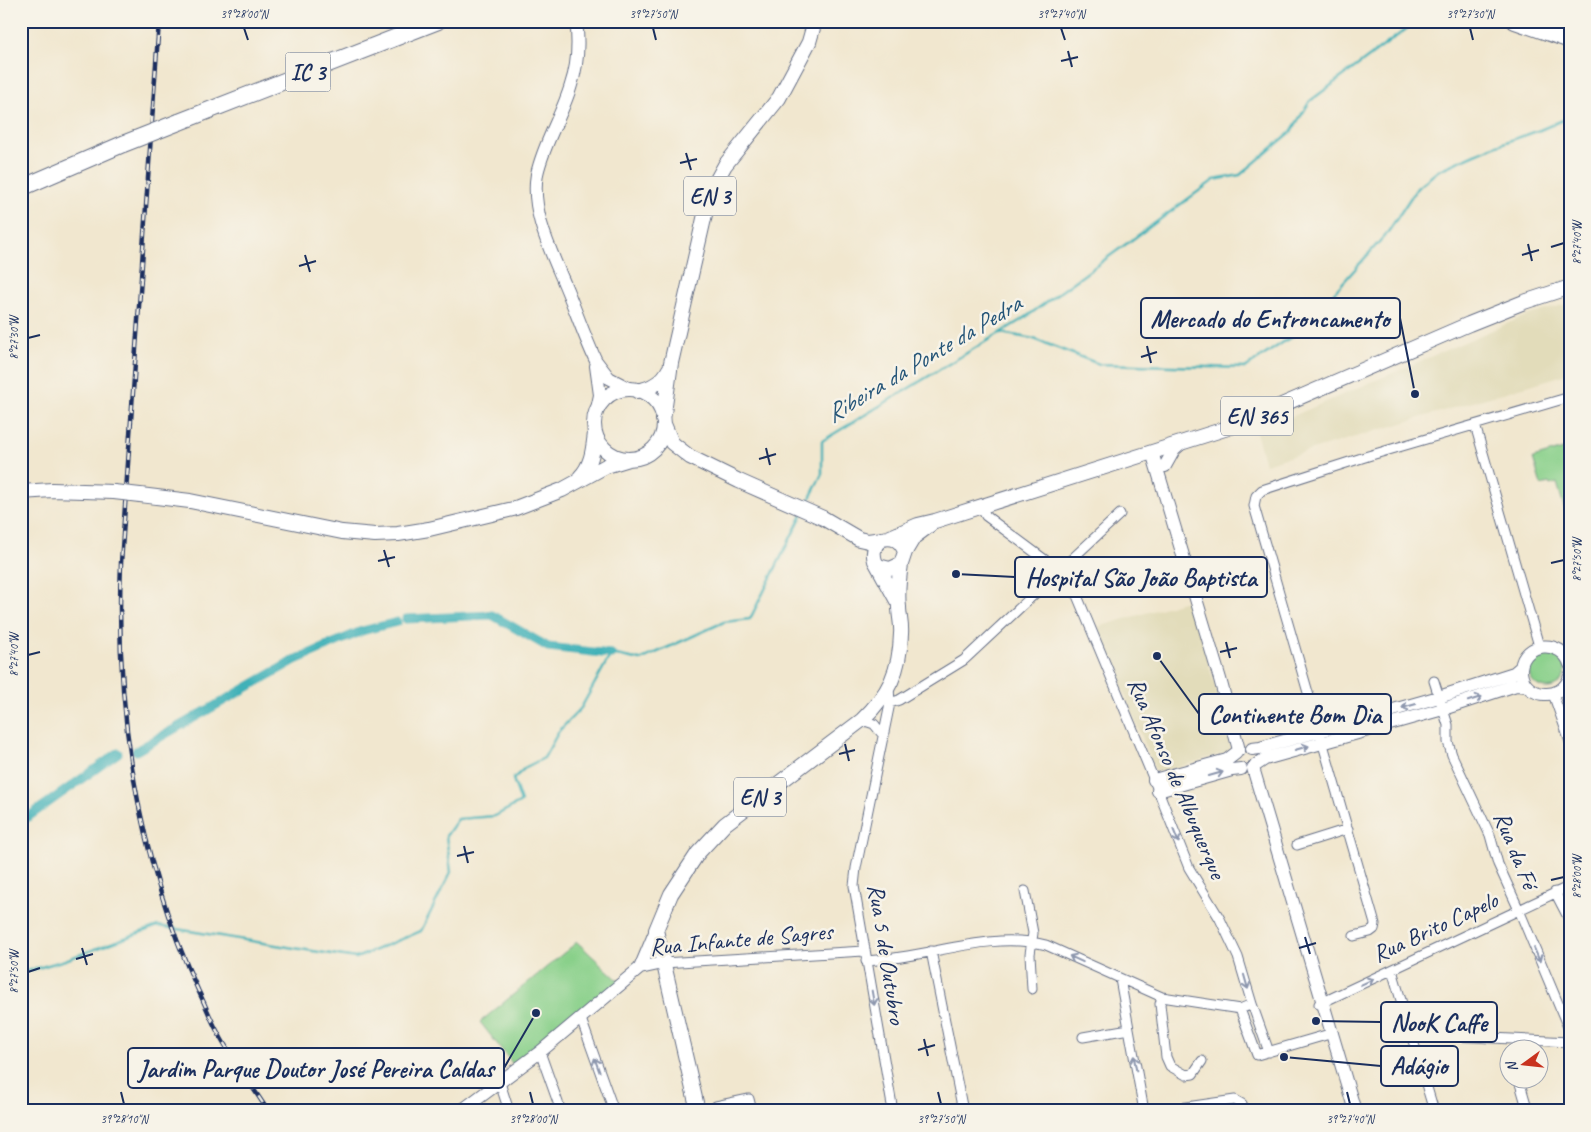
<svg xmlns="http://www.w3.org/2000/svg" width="1591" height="1132" font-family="Caveat,sans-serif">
  <rect width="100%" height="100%" fill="#f7f3e8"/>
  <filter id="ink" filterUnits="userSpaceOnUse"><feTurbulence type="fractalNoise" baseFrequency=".02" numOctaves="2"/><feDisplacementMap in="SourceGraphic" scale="10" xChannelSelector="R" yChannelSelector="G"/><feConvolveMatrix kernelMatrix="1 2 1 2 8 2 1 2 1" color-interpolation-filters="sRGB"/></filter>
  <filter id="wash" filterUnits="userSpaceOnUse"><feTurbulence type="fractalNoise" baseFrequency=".0096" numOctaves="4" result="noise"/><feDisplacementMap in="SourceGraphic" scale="20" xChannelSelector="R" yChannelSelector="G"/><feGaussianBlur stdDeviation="1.12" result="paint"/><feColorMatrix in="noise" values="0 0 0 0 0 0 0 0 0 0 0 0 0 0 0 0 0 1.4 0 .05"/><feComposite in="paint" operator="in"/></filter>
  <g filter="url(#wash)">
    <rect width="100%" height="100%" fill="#f1e7cf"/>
    <path fill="#e2dcba" d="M1570 303V373L1265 464 1256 432 1525 316Z
      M1190 600 1220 703 1231 751 1185 765 1156 772 1098 627Z"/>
    <path fill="#89d08a" stroke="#528074" d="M1570 447V527L1557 483 1550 485 1549 483 1541 485 1533 458Z
      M1529 670a18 18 0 1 1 36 0a18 18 0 1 1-36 0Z
      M577 942 620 982 516 1068 480 1022Z"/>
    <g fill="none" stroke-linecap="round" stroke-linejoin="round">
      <path stroke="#40b1b8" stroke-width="2.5" d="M1001 333 1034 339 1099 364 1245 368 1300 331 1388 232 1417 188 1439 170 1489 148 1540 130 1570 117
        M806 506 822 474V441L1026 317 1214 180 1240 175 1291 132 1310 101 1417 21
        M21 973 65 960 158 926 356 958 421 931 451 872 446 836 458 819 495 816 521 802 513 779 526 767 544 758 559 731 581 708 611 654 640 660 724 622 750 619 803 513"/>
      <path stroke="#40b1b8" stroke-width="9" d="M406 619 492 615 548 647 611 654
        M136 751 295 660 362 631 397 622
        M21 822 118 753"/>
    </g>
  </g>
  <g filter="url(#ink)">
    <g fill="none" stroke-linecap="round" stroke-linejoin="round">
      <g stroke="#666f86" stroke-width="11">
        <path id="street" d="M1475 425 1539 646
          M981 507 986 516 1060 571 1073 586 1154 780 1189 868 1220 919 1238 957 1252 1004
          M1434 681 1448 725V742L1452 755 1490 835 1498 864 1519 910 1570 1032
          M889 687 890 703 856 868 854 886 893 1111
          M1553 694 1570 742
          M890 703 899 700 964 660 1120 514
          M862 720 874 724 884 736
          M1297 845 1348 829
          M1025 891 1033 933 1030 954 1032 989
          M1555 892 1570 921
          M1354 936 1370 932 1374 929 1375 924 1254 506 1256 496 1262 490 1368 456 1570 397
          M931 951 963 1111
          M866 961C878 960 890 959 901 957 949 950 997 933 1046 945L1162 997 1240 1009 1252 1004 1269 1052
          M663 963 864 951
          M1392 970 1434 1111
          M1120 979 1144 1111
          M1162 997 1160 1004 1166 1057 1170 1066 1186 1075 1193 1074 1202 1061
          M1319 1004 1570 886
          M1240 1009 1257 1055 1333 1033
          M581 1019 614 1111
          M1411 1034 1570 1042
          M1083 1037 1129 1029
          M540 1052 561 1111
          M1519 1080 1528 1111
          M500 1083 509 1111
          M717 1111 716 1106 749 1099 752 1111
          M1159 1111 1235 1100 1242 1104 1245 1111"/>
      </g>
      <g stroke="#666f86" stroke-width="14">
        <path id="secondary" d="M576 21C579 43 578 64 571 85 562 116 544 142 537 174 530 213 553 255 567 290 577 314 585 338 596 361L609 378 630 389
          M596 366 600 395 597 409
          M1152 452 1220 679 1239 750
          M1165 466 1174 450 1183 442
          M1570 664C1562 639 1524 641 1521 668 1519 698 1563 704 1570 676
          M1252 749 1260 748 1439 697 1514 673 1521 667
          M1256 765 1265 759 1443 709 1516 685 1527 686
          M1253 768 1355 1111
          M1154 780 1227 760 1236 753
          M1158 791 1232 770 1241 769
          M640 968 656 930
          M461 1111 540 1052 640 968 663 963"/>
      </g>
      <g stroke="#666f86" stroke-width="16">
        <path id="primary" d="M594 424a35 35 0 1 1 70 0a35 35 0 1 1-70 0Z
          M637 391C652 388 663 382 669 369
          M663 420 671 363 706 210 714 185 725 165 779 98 809 42 815 21
          M664 424 672 443 690 457 739 481 823 518 859 539 868 541 882 539
          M580 477C592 465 593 449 595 433
          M21 492 52 490 114 492
          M140 495 190 501 342 532 375 535 398 534 429 529 513 509 562 490 606 466 629 459
          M888 538 918 525 935 521 1231 427 1469 324 1524 302 1570 287
          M905 552 914 537 930 525
          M878 566 890 569 901 564 905 552C901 541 894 536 882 539 874 545 872 551 875 561L897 601
          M698 1111 656 930 671 894 698 853 725 824 862 720C889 694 900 671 901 634 902 625 899 616 899 607 897 592 899 578 901 564"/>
      </g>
      <g stroke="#666f86" stroke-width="18">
        <path id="highway" d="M1515 21 1570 40
          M179 122 438 21
          M21 188 123 144"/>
      </g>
      <use href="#street" stroke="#fff" stroke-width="9"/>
      <use href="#secondary" stroke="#fff" stroke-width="12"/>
      <use href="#primary" stroke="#fff" stroke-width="14"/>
      <use href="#highway" stroke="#fff" stroke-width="16"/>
      <g stroke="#1b2f5e" stroke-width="4.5">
        <path id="rail" d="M159 21 121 563C115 708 137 858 198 990 206 1006 212 1023 221 1038 235 1063 252 1086 268 1111"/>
      </g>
      <use href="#rail" stroke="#f7f3e8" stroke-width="2.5" stroke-dasharray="8" stroke-linecap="butt"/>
      <g stroke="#666f86" stroke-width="16" stroke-linecap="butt">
        <path id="primary-bridge" d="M114 492 140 495"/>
      </g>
      <g stroke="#666f86" stroke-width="18" stroke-linecap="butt">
        <path id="highway-bridge" d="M123 144 179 122"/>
      </g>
      <use href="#primary-bridge" stroke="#fff" stroke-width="14"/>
      <use href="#highway-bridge" stroke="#fff" stroke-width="16"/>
    </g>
    <defs><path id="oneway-shaft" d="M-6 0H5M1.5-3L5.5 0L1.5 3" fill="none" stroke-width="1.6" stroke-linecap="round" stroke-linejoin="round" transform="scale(1.25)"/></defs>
    <g stroke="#8d97ae">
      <use href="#oneway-shaft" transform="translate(1475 699) rotate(-18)"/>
      <use href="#oneway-shaft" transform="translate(1409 706) rotate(164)"/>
      <use href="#oneway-shaft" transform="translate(1302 748) rotate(-16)"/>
      <use href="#oneway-shaft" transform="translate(1216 774) rotate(-16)"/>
      <use href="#oneway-shaft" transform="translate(1176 836) rotate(68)"/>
      <use href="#oneway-shaft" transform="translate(1537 955) rotate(67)"/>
      <use href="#oneway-shaft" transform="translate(1076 959) rotate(-155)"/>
      <use href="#oneway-shaft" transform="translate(1246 982) rotate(74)"/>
      <use href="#oneway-shaft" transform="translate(1367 982) rotate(-25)"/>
      <use href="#oneway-shaft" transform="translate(873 998) rotate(80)"/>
      <use href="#oneway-shaft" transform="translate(1135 1063) rotate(-100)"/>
      <use href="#oneway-shaft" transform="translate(597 1065) rotate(-110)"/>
    </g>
  </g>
  <path fill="none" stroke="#1b2f5e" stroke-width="2" d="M244 28 248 40M653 28 656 40M1061 28 1065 40M1470 28 1473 40M1068 51 1072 67M1061 61 1078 57M686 153 691 170M680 163 697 159M1528 244 1532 261M1551 247 1564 243M305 255 310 272M1522 255 1539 250M299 266 316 261M28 338 40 335M1147 346 1151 363M1141 357 1157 352M766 448 770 465M759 459 776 454M384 550 389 567M378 561 395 557M1551 563 1564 560M1226 642 1230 658M1220 652 1237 648M28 655 40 652M845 744 849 761M839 754 855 750M464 846 468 863M457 856 474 852M1551 880 1564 877M1305 937 1310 954M82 948 87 965M1299 948 1316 943M76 959 93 954M28 972 40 968M924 1039 928 1056M918 1050 935 1045M121 1092 124 1104M530 1092 533 1104M938 1092 941 1104M1347 1092 1350 1104"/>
  <g text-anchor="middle" stroke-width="5" stroke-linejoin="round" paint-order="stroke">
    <g fill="#f7f3e8" stroke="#5d6a87" stroke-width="1">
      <rect x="285.5" y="52.5" width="45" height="39" rx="4"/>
      <rect x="684" y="176.5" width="52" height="39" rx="4"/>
      <rect x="1221" y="396.5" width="72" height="39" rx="4"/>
      <rect x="734" y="777.5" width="52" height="39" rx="4"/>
    </g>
    <g font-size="22" font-weight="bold" fill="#1b2f5e">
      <text x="308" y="80">IC 3</text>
      <text x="710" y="204">EN 3</text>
      <text x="1257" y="424">EN 365</text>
      <text x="760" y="805">EN 3</text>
    </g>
    <g font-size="24" fill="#1b2f5e" stroke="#f7f3e8">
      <text transform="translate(1177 778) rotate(67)" y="8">Rua Afonso de Albuquerque</text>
      <text transform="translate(1516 850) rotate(68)" y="8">Rua da Fé</text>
      <text transform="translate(1435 927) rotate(-25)" y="8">Rua Brito Capelo</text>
      <text transform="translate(741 939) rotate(-5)" y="8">Rua Infante de Sagres</text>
      <text transform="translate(887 954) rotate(81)" y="8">Rua 5 de Outubro</text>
    </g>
    <g font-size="25" font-style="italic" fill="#265679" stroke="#f7f3e8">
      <text transform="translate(923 358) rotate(-31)" y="9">Ribeira da Ponte da Pedra</text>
    </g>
  </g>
  <path fill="none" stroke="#1b2f5e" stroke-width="2" d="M1415 394L1400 318M956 574L1015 577M1157 656L1199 714M1316 1021L1381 1022M1284 1057L1381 1066M536 1013L504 1068"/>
  <g fill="#1b2f5e" stroke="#f7f3e8" stroke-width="2">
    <circle cx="1415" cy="394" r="5"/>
    <circle cx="956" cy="574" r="5"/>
    <circle cx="1157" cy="656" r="5"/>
    <circle cx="1316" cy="1021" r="5"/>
    <circle cx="1284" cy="1057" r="5"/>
    <circle cx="536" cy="1013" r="5"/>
  </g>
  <g fill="#f7f3e8" stroke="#1b2f5e" stroke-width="2">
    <rect x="1141" y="298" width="259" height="40" rx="5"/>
    <rect x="1015" y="557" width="252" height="40" rx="5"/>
    <rect x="1199" y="694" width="192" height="40" rx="5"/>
    <rect x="1381" y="1002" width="116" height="40" rx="5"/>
    <rect x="1381" y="1046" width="77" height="40" rx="5"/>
    <rect x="128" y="1048" width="376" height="40" rx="5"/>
  </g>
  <g font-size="25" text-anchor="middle" font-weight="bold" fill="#1b2f5e">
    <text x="1270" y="327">Mercado do Entroncamento</text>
    <text x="1141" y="586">Hospital São João Baptista</text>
    <text x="1295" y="723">Continente Bom Dia</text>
    <text x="1439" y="1031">NooK Caffe</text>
    <text x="1419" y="1074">Adágio</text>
    <text x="316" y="1077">Jardim Parque Doutor José Pereira Caldas</text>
  </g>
  <rect width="1591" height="1132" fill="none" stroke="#f7f3e8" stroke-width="55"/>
  <g transform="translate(1524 1064) rotate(255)"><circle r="24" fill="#f7f3e8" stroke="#9fa5b1"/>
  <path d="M0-4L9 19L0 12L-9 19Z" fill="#c8321e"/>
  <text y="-8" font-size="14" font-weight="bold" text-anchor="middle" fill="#1b2f5e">N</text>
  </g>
  <rect x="28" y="28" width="1536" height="1076" fill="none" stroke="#1b2f5e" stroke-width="2"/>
  <g font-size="12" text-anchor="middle" fill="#1b2f5e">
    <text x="244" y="18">39°28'00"N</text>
    <text x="653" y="18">39°27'50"N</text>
    <text x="1061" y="18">39°27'40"N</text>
    <text x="1470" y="18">39°27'30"N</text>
    <text transform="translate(1577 243) rotate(-90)" y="4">8°27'40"W</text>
    <text transform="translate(14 338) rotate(-90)" y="4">8°27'30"W</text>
    <text transform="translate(1577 560) rotate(-90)" y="4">8°27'50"W</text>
    <text transform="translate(14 655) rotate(-90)" y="4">8°27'40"W</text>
    <text transform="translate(1577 877) rotate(-90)" y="4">8°28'00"W</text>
    <text transform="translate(14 972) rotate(-90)" y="4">8°27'50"W</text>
    <text x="124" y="1123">39°28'10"N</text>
    <text x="533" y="1123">39°28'00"N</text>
    <text x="941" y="1123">39°27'50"N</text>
    <text x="1350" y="1123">39°27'40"N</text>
  </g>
</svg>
